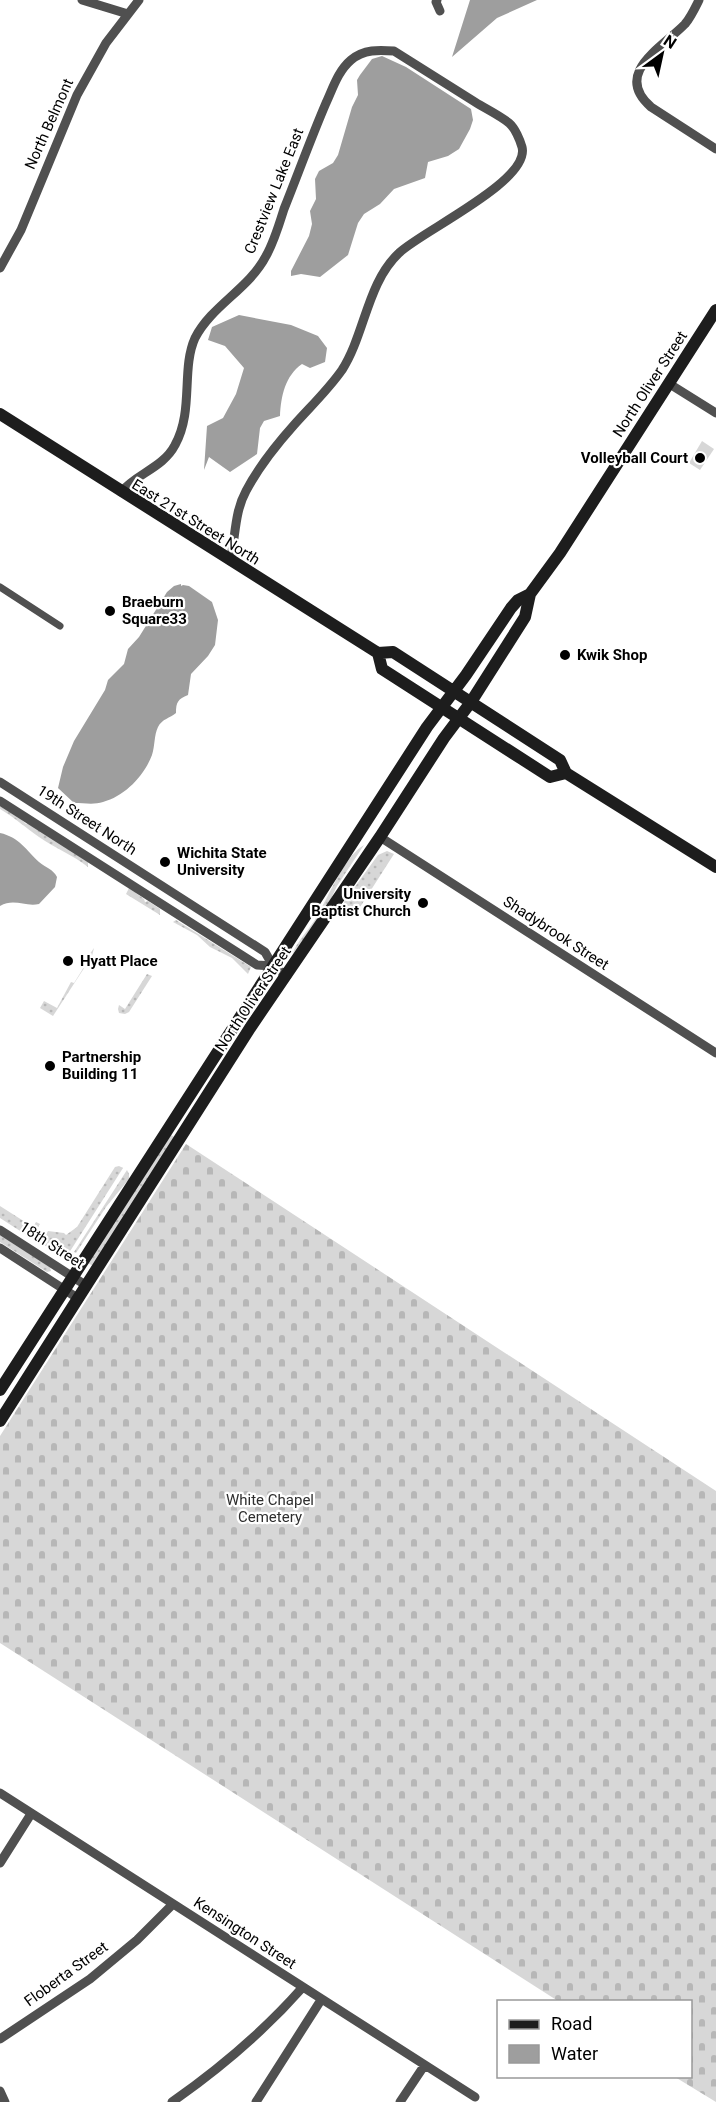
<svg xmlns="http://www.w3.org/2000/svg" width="716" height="2102" font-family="Roboto,sans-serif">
  <defs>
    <pattern id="grass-dots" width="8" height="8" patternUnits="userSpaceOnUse" patternTransform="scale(1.5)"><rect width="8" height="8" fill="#d7d7d7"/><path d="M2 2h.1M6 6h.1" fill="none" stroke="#b7b7b7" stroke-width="1.8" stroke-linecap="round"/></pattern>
    <pattern id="cemetery-stones" width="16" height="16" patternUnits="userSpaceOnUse" patternTransform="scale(1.5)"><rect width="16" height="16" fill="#d7d7d7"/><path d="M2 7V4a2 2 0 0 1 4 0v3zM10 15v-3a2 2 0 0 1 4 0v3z" fill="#b7b7b7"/></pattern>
  </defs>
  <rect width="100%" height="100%" fill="#fff"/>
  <path fill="url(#grass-dots)" d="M0 806 22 820 26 824 28 823 88 862V867C73 855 55 848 39 837 26 828 14 817 0 809Z
    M364 845 337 886 329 903 292 955C296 942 310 929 317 916 329 896 344 857 364 845Z
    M387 851 394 854 355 915 344 908V902L378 855Z
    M129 888 144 899 145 902 148 901 160 909V915L126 894Z
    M176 920 251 967 248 974 232 958 210 947 197 935 173 922Z
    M94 948 92 956 53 1016 40 1008 44 1001 57 1008 71 982 74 983 84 967 82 965Z
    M147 974 152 976 129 1012 125 1014 119 1013 118 1009 119 1005 125 1009Z
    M171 1135 176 1138 93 1266 88 1263Z
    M119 1166 123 1168 67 1256 56 1249 40 1244 48 1231 64 1233 66 1235 77 1227 115 1167Z
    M127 1170 129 1174V1179L106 1207 76 1253 74 1252Z
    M0 1206 33 1227 36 1222 40 1224 31 1238 0 1218Z
    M0 1235 50 1267 51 1271 47 1272 0 1242Z"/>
  <path fill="url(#cemetery-stones)" d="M186 1144 716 1491V2102L675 2077 690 2076V2002L558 2001 0 1643V1436Z"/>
  <path fill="#d7d7d7" d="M702 441 714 449 700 470 689 463Z"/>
  <path fill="#9e9e9e" d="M470 0H537L497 18 452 57Z
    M382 56 406 67 471 109 473 120 470 129 459 149 448 156 428 162 425 178 394 189 380 204 364 214 358 223 348 255 320 277 301 274 291 276V271L309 236 312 224 310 211 316 199 315 179 319 171 333 163 338 155 352 107 358 95 357 80 360 75 372 59Z
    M239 315 291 325 318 336 327 348 325 362 310 368 302 364C285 376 281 396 280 416L264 421 260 428 257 454 230 472 209 457 204 470 207 426 223 418 236 394 244 368 225 346 208 340 212 327Z
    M181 584V586L183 585 189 586 212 602 218 620 215 645 208 656 191 674 188 695C178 699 176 702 176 713 170 718 162 719 158 727 154 735 155 746 152 755 144 776 125 796 103 802 94 805 84 803 74 803L58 788 63 767 74 741 105 690 108 680 124 664 128 649 139 637 167 592 174 586Z
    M0 833C19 837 26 850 39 862 46 868 53 869 57 877L55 887 39 904C25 907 14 898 0 906Z"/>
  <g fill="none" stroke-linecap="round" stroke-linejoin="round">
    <path stroke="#505050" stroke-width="7" d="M0 587 60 626"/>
    <path stroke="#505050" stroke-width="9" d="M82 0 128 14
      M437 0 436 2 440 11
      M699 0C695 8 691 17 685 24 663 47 612 73 651 107L716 149
      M0 268 21 230 77 95 106 43 139 0
      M668 383 716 413
      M121 492C137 473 163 468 175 445 194 411 181 369 195 338 212 305 249 289 266 256 274 242 279 225 284 209 298 174 311 138 326 103 333 88 338 71 351 60 364 49 379 50 394 51 421 68 448 85 475 102 486 109 499 115 509 123 515 128 520 140 522 147 531 181 420 232 399 253 367 283 365 334 342 370 328 390 310 407 294 425 277 444 258 468 246 491 234 513 236 537 230 561
      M0 782 265 952 273 966 287 976
      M0 801 257 965 273 966
      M380 837 716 1053
      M0 1230 87 1286
      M0 1248 79 1299
      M0 1793 475 2097
      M0 1863 31 1814
      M0 2039 90 1979 137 1940 173 1904
      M0 2091 5 2102
      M172 2102C219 2069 264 2031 302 1988
      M256 2102 321 2000
      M400 2102 424 2066"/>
    <path stroke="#1d1d1d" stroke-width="12" d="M0 414 378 653 393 652 560 760 566 773 716 867
      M378 653 382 669 550 777 566 773
      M0 1390 427 727 466 675 511 608 518 600 530 594
      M0 1421 250 1028 380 837 444 738 471 702 525 617 530 594 560 553 716 310"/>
  </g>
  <g fill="#000" stroke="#fff" stroke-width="2">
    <circle cx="700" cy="458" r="6"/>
    <circle cx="110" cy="611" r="6"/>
    <circle cx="565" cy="655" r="6"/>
    <circle cx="165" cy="862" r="6"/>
    <circle cx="423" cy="903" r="6"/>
    <circle cx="68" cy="961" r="6"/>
    <circle cx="50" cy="1066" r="6"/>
  </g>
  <g text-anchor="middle" stroke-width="4.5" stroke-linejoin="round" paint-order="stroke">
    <g font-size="15" fill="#000" stroke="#fff">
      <text transform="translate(49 124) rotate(-66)" y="5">North Belmont</text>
      <text transform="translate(274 191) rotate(-68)" y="5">Crestview Lake East</text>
      <text transform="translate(650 384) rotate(-57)" y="5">North Oliver Street</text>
      <text transform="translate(196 522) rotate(32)" y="5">East 21st Street North</text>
      <text transform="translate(87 820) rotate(33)" y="5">19th Street North</text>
      <text transform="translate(556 933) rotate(33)" y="5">Shadybrook Street</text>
      <text transform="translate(253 999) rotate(-56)" y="5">North Oliver Street</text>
      <text transform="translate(52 1245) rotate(33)" y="5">18th Street</text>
      <text transform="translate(245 1933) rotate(33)" y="5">Kensington Street</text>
      <text transform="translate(66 1974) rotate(-36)" y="5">Floberta Street</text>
    </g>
    <g font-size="15" font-weight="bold" fill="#000" stroke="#fff" text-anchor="start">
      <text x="688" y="463" text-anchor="end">Volleyball Court</text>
      <text x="122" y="607">Braeburn<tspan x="122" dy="17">Square33</tspan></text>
      <text x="577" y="660">Kwik Shop</text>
      <text x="177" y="858">Wichita State<tspan x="177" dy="17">University</tspan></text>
      <text x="411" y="899" text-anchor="end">University<tspan x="411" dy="17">Baptist Church</tspan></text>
      <text x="80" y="966">Hyatt Place</text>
      <text x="62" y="1062">Partnership<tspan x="62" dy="17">Building 11</tspan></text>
    </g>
    <g font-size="15" fill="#2e2e2e" stroke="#fff">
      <text x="270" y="1505">White Chapel<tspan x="270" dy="17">Cemetery</tspan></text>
    </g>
  </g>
  <rect x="497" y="2000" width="195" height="78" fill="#ffffff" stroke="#999999" stroke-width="1.5"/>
  <rect x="509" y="2020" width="30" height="9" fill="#1d1d1d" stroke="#999999" stroke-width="1.5"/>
  <text x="551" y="2030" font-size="18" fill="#000000">Road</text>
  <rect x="509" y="2045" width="30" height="18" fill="#9e9e9e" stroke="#999999" stroke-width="1.5"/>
  <text x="551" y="2060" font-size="18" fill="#000000">Water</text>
  <g transform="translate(662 54) rotate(33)" stroke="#ffffff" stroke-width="4.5" paint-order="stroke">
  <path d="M0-4.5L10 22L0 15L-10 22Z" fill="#000000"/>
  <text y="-9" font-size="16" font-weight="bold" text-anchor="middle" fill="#000000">N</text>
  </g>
</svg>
